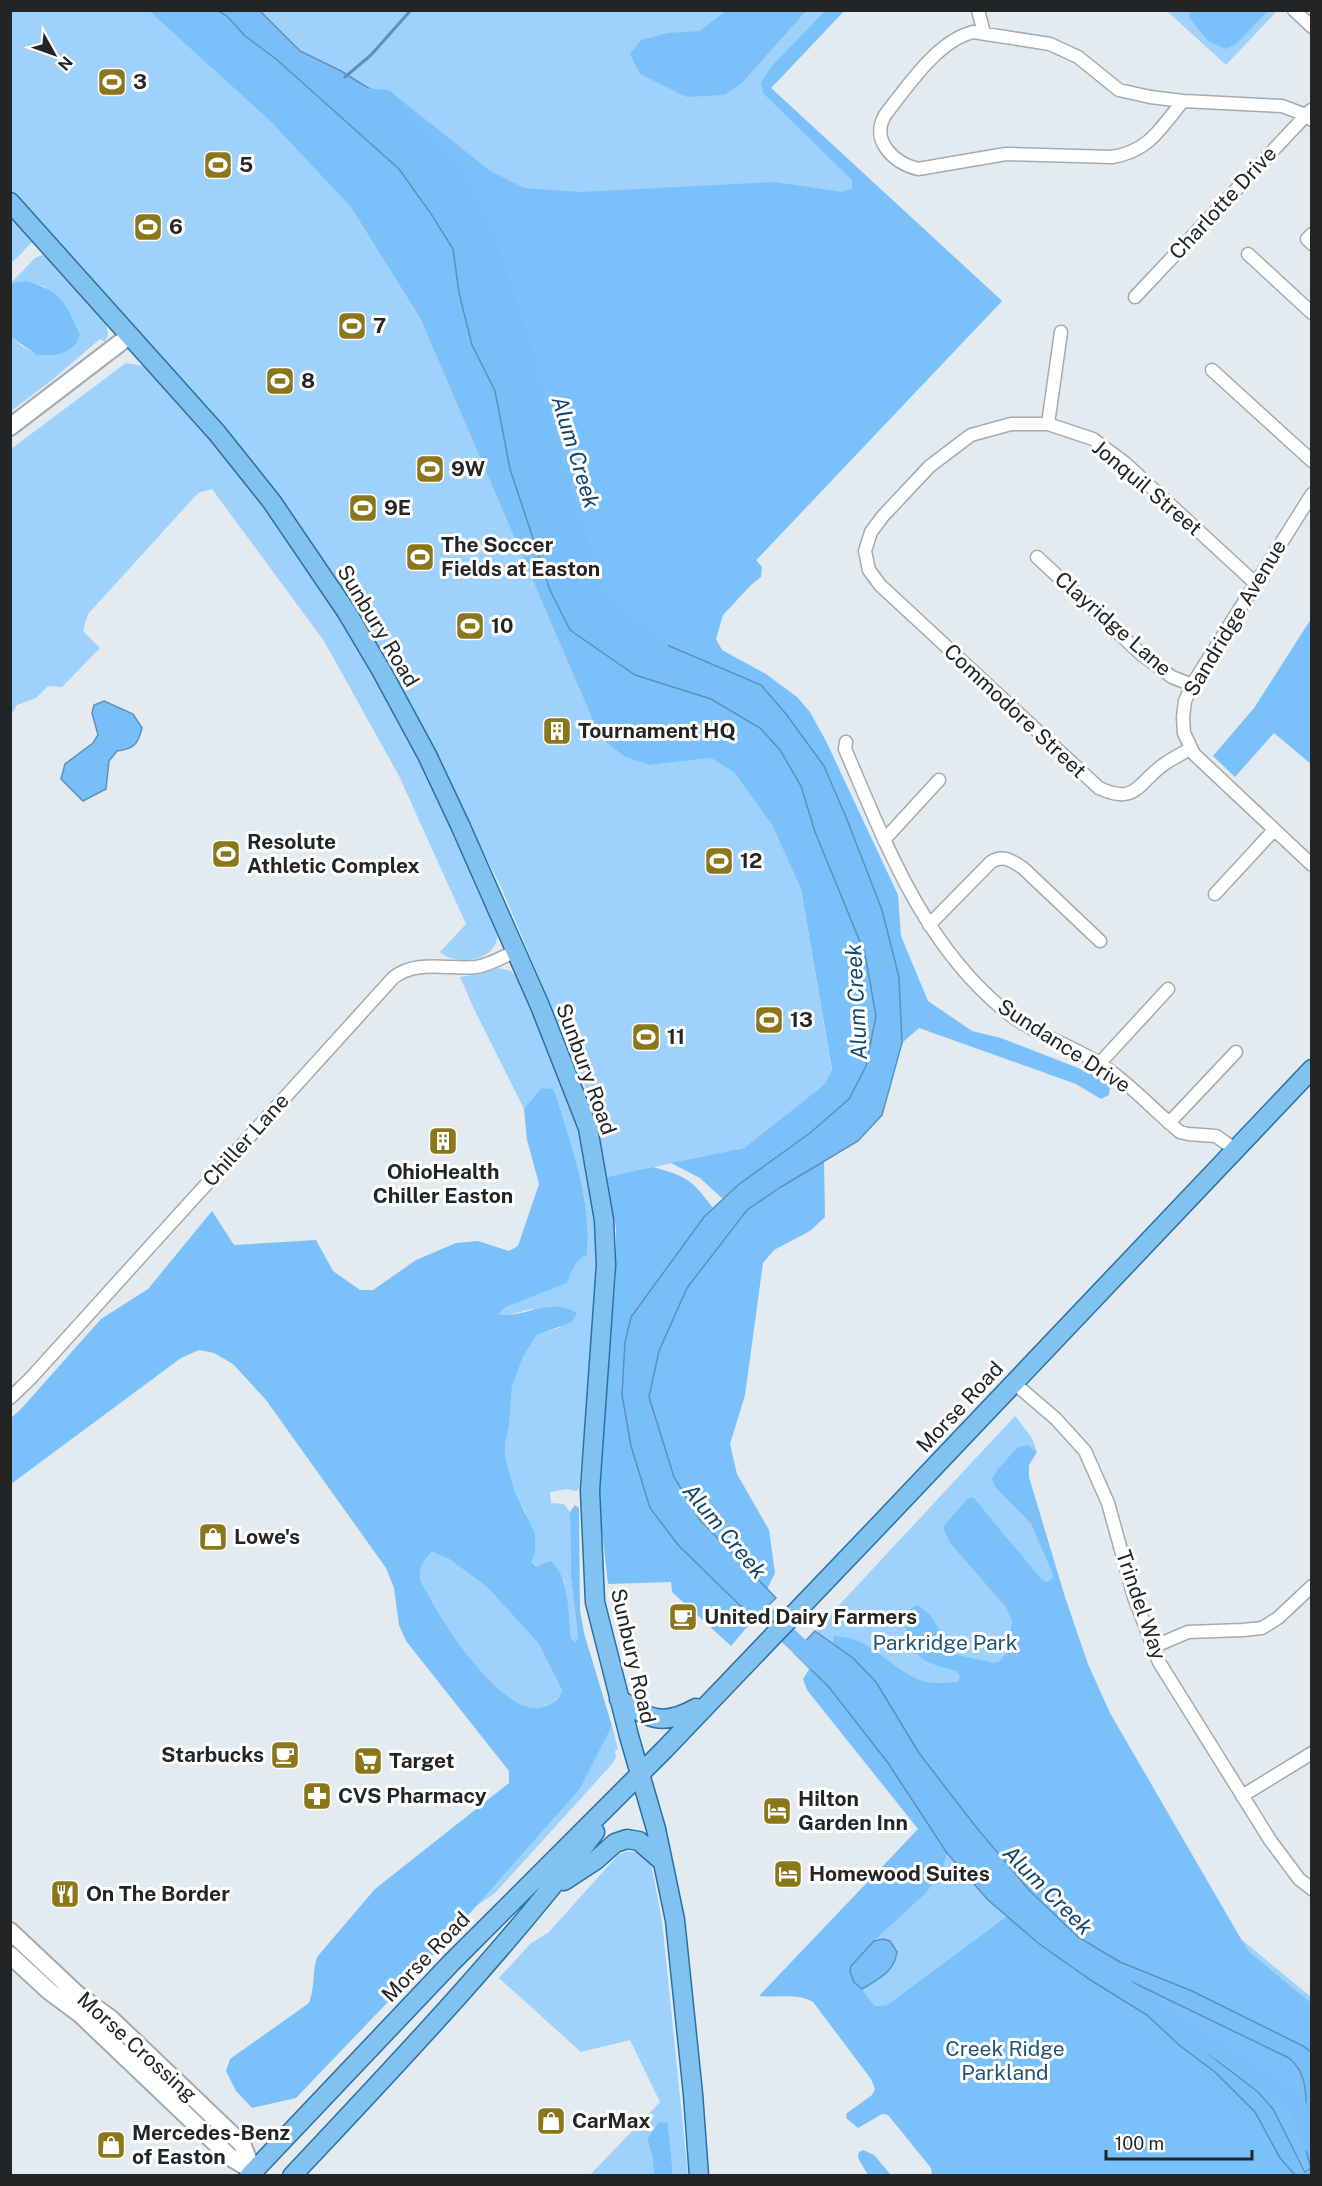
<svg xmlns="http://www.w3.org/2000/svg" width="1322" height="2186" font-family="'Public Sans',sans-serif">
  <rect width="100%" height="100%" fill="#e3eaf0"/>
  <path fill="#9ed1fc" d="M10 11H149L270 121 351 206 420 318 597 730 625 757 649 765 711 758 734 771 772 825 801 889 834 1084 820 1088 744 1148 607 1177 598 1125 584 1084 501 887 387 661 345 596 237 445 86 271 11 193Z
    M260 11H844L771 88 1002 301 673 648 386 99 341 71 300 51Z
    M1167 11H1277L1226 65Z
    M11 217 33 241 13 262 11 256Z
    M42 255 47 257 106 323 108 334 105 342 100 339 52 380 11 411V337C30 354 41 359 67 351L46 287 27 281 11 283 35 258Z
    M126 363 144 366 171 394 220 452 310 567 388 691 497 926C498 933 498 938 495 945 486 962 454 965 440 952L466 924 399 776 324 641 212 489 198 493 88 614 83 631 100 648 62 687 48 686 36 698 17 705 11 715V449Z
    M498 968 511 971 520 980 568 1089 595 1184 596 1271 594 1324 579 1488 576 1491 567 1489 550 1492 551 1503 564 1504 570 1512 571 1578 578 1637 576 1642 571 1640 564 1580 531 1562 526 1513 514 1489 506 1460 505 1445 509 1427 512 1387 523 1357 537 1335 561 1327 532 1309 507 1315 497 1314 506 1307 567 1283C571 1273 576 1259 587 1255 592 1202 572 1148 557 1098L553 1090 541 1088 524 1109 475 1011 460 977 479 974Z
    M1015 1416 1032 1438 1037 1452 1028 1445 995 1487 1031 1524 1053 1575 1043 1776 1311 1997V2144L1135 1996 815 1631Z
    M432 1552 449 1559 487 1587 538 1643 562 1690C558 1700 553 1704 543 1707 504 1718 444 1625 429 1596 426 1590 420 1581 420 1575 420 1564 425 1558 432 1552Z
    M612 1726 618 1749 615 1751 616 1757 612 1764 495 1893 475 1907 580 1789Z
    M640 1848 651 1863 662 1921 688 2175H673L668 2123 647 2139 652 2155 654 2175H590L660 2102 630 2040 581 2052 499 1978 530 1944 549 1932 619 1854 628 1851 637 1853Z
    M947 1853 988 1900 1007 1916 887 2005 875 2006 862 1989 883 1976V1939L874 1941 926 1893 942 1873Z"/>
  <path fill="#7ac1fc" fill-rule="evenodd" d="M727 10 806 11 741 84 724 95 687 97 640 74 630 54 641 40 668 33 700 31Z
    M1246 10 1250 12 1268 11 1237 43 1226 49 1208 41 1189 17 1190 11Z
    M149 11H218L227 16 245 36 276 59 399 169 454 249 459 293 472 345 495 390 510 469 550 590 570 630 635 675 711 699 760 728 780 750 801 786 815 832 865 954 876 1015 866 1066 849 1099 810 1133 738 1185 723 1199 700 1178 671 1163 744 1148 825 1084 832 1070 801 889 772 825 734 772 711 758 649 765 625 757 606 742 597 730 420 318 351 207 270 121Z
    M825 11H844L771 88 1002 301 756 560 762 567 761 577 751 585 723 615 716 639 722 650 766 674 797 697 810 712 826 741 898 895 901 936 928 1001 972 1031 1001 1038 1106 1079 1110 1088 1109 1095 1101 1099 1076 1084 919 1028 902 1043 899 977 882 910 846 817 824 766 761 685 639 633 599 598 567 509 537 396 521 373 494 284 485 232 386 99 396 96 489 170 524 188 581 192 775 182 842 192 852 188V180L763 93 761 83 770 68Z
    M27 281C61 291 66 303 80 335L76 344 67 351 56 355H37L11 337V283Z
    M1311 619V764L1274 733 1235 777 1213 756 1254 708Z
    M541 1088 553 1089 557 1098C572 1148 592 1202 587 1255 576 1259 571 1273 567 1283L506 1307 498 1314C523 1319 550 1296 577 1313L572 1322 537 1335 523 1357 512 1387 509 1427 505 1445 506 1460 514 1489 535 1534V1553L531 1562 536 1566 551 1561C570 1577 568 1616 571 1639L576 1642 578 1637 571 1578 570 1512 575 1505 579 1508 580 1610 584 1633 612 1726 580 1789 431 1957 296 2098 252 2108 236 2091 226 2071 230 2059 309 2003C315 1988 312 1972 317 1957L375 1889 509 1783V1771L406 1641 399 1625 394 1588 386 1568 266 1400 233 1364 214 1353 199 1350 181 1358 11 1484V1418L21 1409 101 1319 148 1289 212 1211 234 1245 316 1240 333 1271 360 1290H373L416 1260 456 1243 478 1241 509 1251 518 1246 539 1184 527 1140 524 1109ZM432 1552 449 1559 487 1587 538 1643 562 1690C559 1700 553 1704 543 1707 504 1718 444 1625 429 1596 426 1590 420 1582 420 1575 420 1565 425 1558 432 1552Z
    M824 1160 825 1217 810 1231 774 1250 763 1263 745 1395 730 1444 737 1474 769 1530 775 1573 767 1589 700 1520 674 1477 649 1397 659 1351 687 1288 747 1210Z
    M653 1167C688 1177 691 1179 713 1208L704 1217 631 1317 625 1342 622 1395 679 1546 754 1619 731 1646 672 1592 671 1582 608 1584 600 1513V1470L616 1275V1229L607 1177Z
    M1028 1445 1037 1452 1029 1465V1477L1065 1597 1088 1664 1110 1713 1248 1951 1311 2003V2052L1303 2046 1192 1991 1120 1962 1078 1937 1029 1890 976 1827 919 1753 876 1682 833 1643 834 1636C872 1638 884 1663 915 1678 928 1685 943 1683 957 1682L960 1677 957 1671C918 1662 907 1654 904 1612L918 1605 931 1616 950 1648 957 1655 994 1663 1000 1661 1007 1652 1012 1621 1006 1607 950 1543 943 1527 967 1499 973 1497 1041 1579 1047 1582 1052 1579 1053 1575 1031 1524 995 1487 992 1479 998 1469 1018 1447Z
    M810 1668 828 1686 888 1763 947 1853 942 1873 926 1893 874 1941 851 1966 854 1982 862 1989 875 2006 887 2005 1007 1916 1038 1943 1092 1981 1147 2015 1179 2045 1215 2072 1255 2112 1280 2158 1295 2175H932L931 2168 888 2115 882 2114 858 2128 846 2118 847 2113 872 2095 875 2089 871 2079 813 2002C798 1993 777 1998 759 1996L918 1829 807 1690 803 1679Z
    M1132 1981 1289 2058C1315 2079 1303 2115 1305 2144 1306 2152 1309 2160 1311 2168L1306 2172 1273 2109 1258 2092 1129 1993 1127 1986Z
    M659 2122 668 2123 673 2175H654L652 2155 647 2139Z
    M863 2150 874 2155 891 2175H868L858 2158 859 2152Z"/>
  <path fill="#78bffa" stroke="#5e90ba" stroke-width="1.5" fill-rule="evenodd" d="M218 11H260L300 51 341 71 386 99 460 183 485 232 494 284 521 373 537 396 567 509 599 598 639 633 761 685 786 714 824 766 846 817 882 910 899 977 902 1043 882 1115 858 1141 781 1187 747 1210 687 1288 659 1351 649 1397 674 1477 700 1520 776 1598 754 1619 679 1546 650 1508 631 1446 622 1395 625 1342 631 1317 704 1217 738 1185 810 1133 849 1099 866 1066 876 1016 865 954 815 832 801 786 780 750 760 728 711 699 635 675 570 630 550 590 510 469 495 391 472 345 459 293 453 249 431 214 399 169 276 59 245 36 227 16Z
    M104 701 133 714 142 728C138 744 134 749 117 751L109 761 106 789 83 801 61 779 65 764 93 743 98 735 92 713 94 705Z
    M815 1631 853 1658 876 1682 919 1753 976 1827 1029 1890 1078 1937 1120 1962 1192 1991 1303 2046 1311 2052V2175H1295L1280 2158 1255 2112 1215 2072 1179 2045 1147 2015 1092 1981 1038 1943 988 1900 947 1853 888 1763 828 1686 794 1653ZM1132 1982 1289 2058C1315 2079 1303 2115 1305 2144 1306 2152 1309 2160 1311 2168L1305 2172 1273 2109 1258 2092 1129 1993 1127 1986Z
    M883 1939 890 1941 897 1952C894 1972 879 1979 862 1989L854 1982 850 1972 851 1966 874 1941Z"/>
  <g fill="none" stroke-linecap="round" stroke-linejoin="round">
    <path stroke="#5e90ba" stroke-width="3" d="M345 77 371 55 411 10"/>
    <path stroke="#78bffa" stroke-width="18" d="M363 97 386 99 460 183 485 232 537 396 567 509 599 598 639 633 659 646
      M745 1595 816 1662
      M1110 1978 1296 2102 1312 2144"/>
    <g stroke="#a4abb0" stroke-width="15">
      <path id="minor" d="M978 10 984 33
        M1294 10 1312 27
        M1183 101C1160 129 1149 151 1112 157L1006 154 918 169C894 163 870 141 885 115 907 87 937 41 973 32L1050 44 1078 57 1119 90 1150 97 1183 101 1282 106 1306 115 1312 120
        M1312 234 1307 239 1312 244
        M1248 254 1312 313
        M1135 297 1311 110
        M1212 370 1312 461
        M1048 424 1061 332
        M1312 494 1192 685 1185 701 1183 717 1184 733 1194 754 1312 865
        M1037 557 1140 653 1172 677 1192 685
        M846 742 845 749C886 844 922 943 1005 1011 1031 1032 1063 1042 1092 1059 1125 1078 1151 1108 1180 1132L1188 1134 1216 1136 1236 1150
        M1191 748C1182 754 1171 759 1163 765 1137 784 1136 805 1099 788L880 585 869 570 865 551 871 532 883 516 930 466 971 435 1011 424H1048L1093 439 1125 463 1255 583
        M884 840 939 780
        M1215 894 1274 830
        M929 925 991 862C1003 854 1012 861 1023 868L1100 941
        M1099 1064 1168 989
        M1169 1123 1236 1052
        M1014 1383 1056 1419 1085 1451 1108 1503 1134 1597 1159 1662 1270 1840 1299 1879 1312 1889
        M10 1398 30 1379 393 978C416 959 448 970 476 967 490 965 504 956 516 951
        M1153 1647 1188 1632 1243 1630 1262 1628 1278 1618 1312 1586
        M1242 1796 1312 1753"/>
    </g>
    <g stroke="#a4abb0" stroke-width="20">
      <path id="secondary" d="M10 427 129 336
        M10 1931 78 1995 110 2018 242 2144 253 2171
        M10 1955 49 1991 80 2014 230 2157 256 2173"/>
    </g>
    <g stroke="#2970a3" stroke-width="21">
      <path id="primary" d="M10 202 217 433 272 502 346 611 381 670 427 755 460 825 540 1006 588 1128 604 1220 606 1265 590 1490 595 1602 629 1736 656 1829 675 1920 693 2094 699 2176
        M619 1699C650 1719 662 1727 696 1708
        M564 1881 596 1860 615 1843 627 1839 639 1841 662 1861
        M249 2176 452 1962 664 1750 882 1522 1312 1069
        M292 2176C397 2064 502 1954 595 1832"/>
    </g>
    <use href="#minor" stroke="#fff" stroke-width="12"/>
    <use href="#secondary" stroke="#fff" stroke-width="16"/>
    <use href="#primary" stroke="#81c2f1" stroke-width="18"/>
  </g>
  <defs>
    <g id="stadium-square" transform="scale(1.5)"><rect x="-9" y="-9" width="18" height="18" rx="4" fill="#8b7619" stroke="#fff"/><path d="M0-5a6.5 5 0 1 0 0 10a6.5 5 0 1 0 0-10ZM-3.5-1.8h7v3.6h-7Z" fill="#fff"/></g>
    <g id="building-square" transform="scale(1.5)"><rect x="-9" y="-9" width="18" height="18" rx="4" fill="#8b7619" stroke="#fff"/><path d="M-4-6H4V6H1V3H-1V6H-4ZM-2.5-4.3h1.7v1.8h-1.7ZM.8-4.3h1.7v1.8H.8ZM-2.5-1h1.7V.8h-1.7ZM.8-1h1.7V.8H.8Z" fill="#fff"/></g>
    <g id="shop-square" transform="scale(1.5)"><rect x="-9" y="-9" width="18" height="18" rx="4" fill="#8b7619" stroke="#fff"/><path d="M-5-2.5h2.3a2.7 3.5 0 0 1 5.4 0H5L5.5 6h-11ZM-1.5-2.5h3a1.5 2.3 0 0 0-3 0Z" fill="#fff"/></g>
    <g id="cafe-square" transform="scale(1.5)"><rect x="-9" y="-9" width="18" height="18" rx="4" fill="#8b7619" stroke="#fff"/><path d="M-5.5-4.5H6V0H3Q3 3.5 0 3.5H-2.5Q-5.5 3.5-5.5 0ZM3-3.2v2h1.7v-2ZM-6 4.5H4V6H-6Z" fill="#fff"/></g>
    <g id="supermarket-square" transform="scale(1.5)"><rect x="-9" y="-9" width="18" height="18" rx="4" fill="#8b7619" stroke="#fff"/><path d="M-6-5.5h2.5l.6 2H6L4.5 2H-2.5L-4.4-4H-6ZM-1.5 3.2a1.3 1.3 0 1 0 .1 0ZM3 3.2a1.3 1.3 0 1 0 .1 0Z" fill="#fff"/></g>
    <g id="pharmacy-square" transform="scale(1.5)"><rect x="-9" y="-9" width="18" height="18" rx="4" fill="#8b7619" stroke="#fff"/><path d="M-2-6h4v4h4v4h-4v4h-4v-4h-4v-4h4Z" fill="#fff"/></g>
    <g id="hotel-square" transform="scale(1.5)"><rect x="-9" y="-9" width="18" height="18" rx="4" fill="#8b7619" stroke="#fff"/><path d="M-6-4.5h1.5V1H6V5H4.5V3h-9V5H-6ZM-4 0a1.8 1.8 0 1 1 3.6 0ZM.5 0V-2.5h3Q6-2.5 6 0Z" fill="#fff"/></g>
    <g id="restaurant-square" transform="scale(1.5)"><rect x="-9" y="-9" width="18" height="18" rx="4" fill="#8b7619" stroke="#fff"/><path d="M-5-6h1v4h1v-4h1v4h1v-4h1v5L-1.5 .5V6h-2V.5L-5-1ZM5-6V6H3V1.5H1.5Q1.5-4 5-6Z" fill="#fff"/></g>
  </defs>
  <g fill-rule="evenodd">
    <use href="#stadium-square" x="112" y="82"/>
    <use href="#stadium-square" x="218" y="165"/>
    <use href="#stadium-square" x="148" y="227"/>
    <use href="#stadium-square" x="352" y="326"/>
    <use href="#stadium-square" x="280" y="381"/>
    <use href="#stadium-square" x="430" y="469"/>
    <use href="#stadium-square" x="363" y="508"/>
    <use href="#stadium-square" x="420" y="557"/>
    <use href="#stadium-square" x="470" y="626"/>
    <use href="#building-square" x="557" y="731"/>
    <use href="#stadium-square" x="226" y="854"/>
    <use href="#stadium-square" x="719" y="861"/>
    <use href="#stadium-square" x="769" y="1020"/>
    <use href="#stadium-square" x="646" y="1037"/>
    <use href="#building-square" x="443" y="1141"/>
    <use href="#shop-square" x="213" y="1537"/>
    <use href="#cafe-square" x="683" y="1617"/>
    <use href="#cafe-square" x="285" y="1755"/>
    <use href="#supermarket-square" x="368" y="1761"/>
    <use href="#pharmacy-square" x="317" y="1796"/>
    <use href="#hotel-square" x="777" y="1811"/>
    <use href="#hotel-square" x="788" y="1874"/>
    <use href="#restaurant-square" x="65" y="1894"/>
    <use href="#shop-square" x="551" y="2121"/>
    <use href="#shop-square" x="111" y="2145"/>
  </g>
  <g text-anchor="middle" stroke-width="6" stroke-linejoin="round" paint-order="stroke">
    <g font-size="21" font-weight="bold" fill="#222426" stroke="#fff" text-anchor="start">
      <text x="133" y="89">3</text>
      <text x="239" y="172">5</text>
      <text x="169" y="234">6</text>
      <text x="373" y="333">7</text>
      <text x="301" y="388">8</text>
      <text x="451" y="476">9W</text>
      <text x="384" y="515">9E</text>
      <text x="441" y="552">The Soccer<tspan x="441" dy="24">Fields at Easton</tspan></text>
      <text x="491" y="633">10</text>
      <text x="578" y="738">Tournament HQ</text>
      <text x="247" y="849">Resolute<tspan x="247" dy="24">Athletic Complex</tspan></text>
      <text x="740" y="868">12</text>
      <text x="790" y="1027">13</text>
      <text x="667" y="1044">11</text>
      <text x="443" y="1179" text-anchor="middle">OhioHealth<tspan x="443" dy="24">Chiller Easton</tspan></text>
      <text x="234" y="1544">Lowe's</text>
      <text x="704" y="1624">United Dairy Farmers</text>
      <text x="264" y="1762" text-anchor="end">Starbucks</text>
      <text x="389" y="1768">Target</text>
      <text x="338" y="1803">CVS Pharmacy</text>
      <text x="798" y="1806">Hilton<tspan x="798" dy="24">Garden Inn</tspan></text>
      <text x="809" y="1881">Homewood Suites</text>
      <text x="86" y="1901">On The Border</text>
      <text x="572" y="2128">CarMax</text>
      <text x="132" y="2140">Mercedes-Benz<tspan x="132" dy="24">of Easton</tspan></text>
    </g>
    <g font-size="21" fill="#222426" stroke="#fff">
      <text transform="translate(1223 203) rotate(-47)" y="7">Charlotte Drive</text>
      <text transform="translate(1147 488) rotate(40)" y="7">Jonquil Street</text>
      <text transform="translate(1235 618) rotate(-59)" y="7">Sandridge Avenue</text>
      <text transform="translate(1113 624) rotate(41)" y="7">Clayridge Lane</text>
      <text transform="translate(378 626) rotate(59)" y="7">Sunbury Road</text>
      <text transform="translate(1015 711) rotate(43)" y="7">Commodore Street</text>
      <text transform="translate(1064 1046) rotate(33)" y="7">Sundance Drive</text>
      <text transform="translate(586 1069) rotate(70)" y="7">Sunbury Road</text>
      <text transform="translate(246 1140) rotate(-48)" y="7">Chiller Lane</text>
      <text transform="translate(960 1407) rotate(-47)" y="7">Morse Road</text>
      <text transform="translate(1141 1605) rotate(71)" y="7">Trindel Way</text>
      <text transform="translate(633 1656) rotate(77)" y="7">Sunbury Road</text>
      <text transform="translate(426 1957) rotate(-46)" y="7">Morse Road</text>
      <text transform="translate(137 2047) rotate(42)" y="7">Morse Crossing</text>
    </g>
    <g font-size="21" fill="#21547b" stroke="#fff">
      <text x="945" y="1650">Parkridge Park</text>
      <text x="1005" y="2056">Creek Ridge<tspan x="1005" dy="24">Parkland</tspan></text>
    </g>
    <g font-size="22" font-style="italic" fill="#11466c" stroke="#fff">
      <text transform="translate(576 452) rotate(73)" y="8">Alum Creek</text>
      <text transform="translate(856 1002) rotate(-93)" y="8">Alum Creek</text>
      <text transform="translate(725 1531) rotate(50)" y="8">Alum Creek</text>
      <text transform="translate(1048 1890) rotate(45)" y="8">Alum Creek</text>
    </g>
  </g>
  <rect width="1322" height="2186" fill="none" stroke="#222426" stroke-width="24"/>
  <g transform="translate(54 54) rotate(130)" stroke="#ffffff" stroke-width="4.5" paint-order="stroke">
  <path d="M0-4.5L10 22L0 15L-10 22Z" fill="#222426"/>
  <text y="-9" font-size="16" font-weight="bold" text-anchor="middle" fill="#222426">N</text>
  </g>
  <path d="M1106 2150v9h146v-9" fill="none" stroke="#222426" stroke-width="3"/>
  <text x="1115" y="2150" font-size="18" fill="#222426" stroke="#ffffff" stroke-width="4.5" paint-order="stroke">100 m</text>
</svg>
